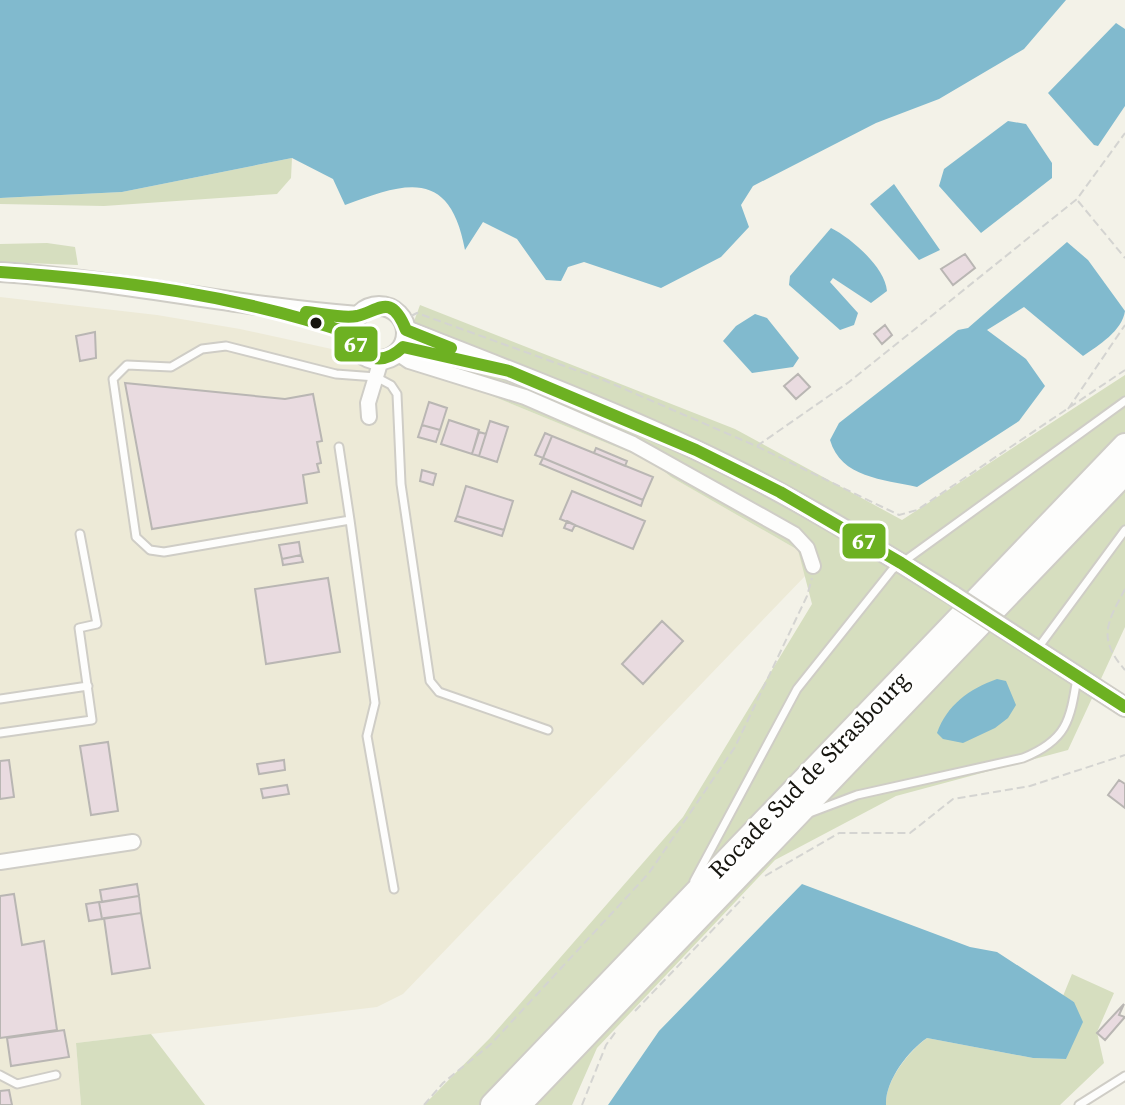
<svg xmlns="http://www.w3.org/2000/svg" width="1125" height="1105" font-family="'Source Serif 4',serif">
  <rect width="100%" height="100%" fill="#f3f2e8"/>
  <path fill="#edead7" d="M0 297 157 315 240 329 350 353 458 382 653 462 671 477 798 550 807 574 403 994 377 1007 76 1043 81 1105H0Z"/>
  <path fill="#d6debf" d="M292 158 291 178 277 194 104 206 0 204V198L122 192Z
    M47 243 75 247 78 265 0 262V244Z
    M420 305 735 429 902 520 1125 375V627L1068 750 896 796 775 860 597 1048 572 1105H424L490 1038 683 817 812 604 798 550 671 477 653 462 458 382 398 365Z
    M1072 974 1114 993 1097 1032 1104 1063 1060 1105H886C885 1081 908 1052 927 1038L1033 1058 1066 1059 1074 1002 1063 996Z
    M151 1034 205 1105H81L76 1043Z"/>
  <path fill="#81bace" d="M0 0H1066L1024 49 939 99 876 123 753 186 741 205 749 227 721 257 661 288 584 262 568 267 561 281 546 280 517 239 483 222 465 250C450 168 406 182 345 205L333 179 292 158 122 192 0 198Z
    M1116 23 1125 29V106L1098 146 1094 145 1048 93Z
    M1008 121 1026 124 1052 163V178L981 233 939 186 944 169Z
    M894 184 940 250 919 260 870 204Z
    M831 228C851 238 885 267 887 291L871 303 833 278 830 282 858 313 854 325 840 330 789 285 790 276Z
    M1067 242 1088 260 1125 311C1122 331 1099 345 1083 356L1024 307 987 330 1026 359 1045 386 1019 421 917 487C883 479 841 478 830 440L839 423 958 330 968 328Z
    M755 314 767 318 799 358 793 367 752 373 723 341 736 326Z
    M997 679 1006 681 1016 705 1008 718 995 728 963 743 943 739 937 733C947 705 969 689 997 679Z
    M802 884 970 947 997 952 1074 1002 1083 1022 1066 1059 1033 1058 927 1038C908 1051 885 1081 886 1105H608L659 1031Z"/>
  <path fill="#e9dbe0" stroke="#b9b6b3" stroke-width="2" d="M965 254 975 268 953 285 941 269Z
    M885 325 892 335 882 344 874 334Z
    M95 332 96 358 80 361 76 336Z
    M798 374 810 387 796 399 784 386Z
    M125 383 285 399 313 394 322 441 317 442 321 463 317 464 319 472 303 475 307 503 152 529Z
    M429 402 447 408 440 430 422 425Z
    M449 420 479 430 472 454 441 444Z
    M490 421 508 427 497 462 479 456Z
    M422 425 440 430 436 442 418 437Z
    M479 432 486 434 479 456 472 454Z
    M545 433 552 436 543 458 535 455Z
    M552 436 653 477 643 500 543 458Z
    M596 448 627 461 625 466 594 453Z
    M543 458 643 500 641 506 540 464Z
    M422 470 436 474 433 485 420 481Z
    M466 486 513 501 504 530 457 516Z
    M572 491 645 521 633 549 560 519Z
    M457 516 504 530 502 536 455 521Z
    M567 521 575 525 572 531 564 528Z
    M299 542 301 555 282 559 279 545Z
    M301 555 303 562 283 565 282 559Z
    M328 578 340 652 266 664 255 589Z
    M662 621 683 641 643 684 622 664Z
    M108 742 118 811 91 815 80 746Z
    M9 760 14 797 0 799V761Z
    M284 760 285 770 259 774 257 764Z
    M1119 780 1125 784V808L1108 795Z
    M287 785 289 794 263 798 261 789Z
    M137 884 139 896 102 902 100 890Z
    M14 894 22 945 44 941 57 1030 0 1038V896Z
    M139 896 141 913 102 919 99 902Z
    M99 902 102 919 89 921 86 904Z
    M141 913 150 968 112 974 104 918Z
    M1124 1004 1119 1015 1125 1017 1105 1040 1097 1033Z
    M64 1030 69 1057 11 1066 7 1038Z
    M9 1090 12 1105H0V1091Z"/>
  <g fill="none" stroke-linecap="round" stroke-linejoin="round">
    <g stroke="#cfcdc6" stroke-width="11">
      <path id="lane" d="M339 447 350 520 164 552 150 550 136 537 113 379 127 365 171 367 202 349 226 346 336 374 376 377 391 385 397 394 401 484 430 681 439 692 548 730
        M350 520 375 703 367 736 394 889
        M1038 648 1125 530
        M0 699 88 686
        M0 733 92 720 79 628 97 624 80 534
        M812 812 857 795 1023 758C1067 740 1070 721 1077 678
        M694 881 797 689 892 570 1125 401
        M0 1075 17 1084 56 1075
        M1079 1105 1125 1076"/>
    </g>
    <g stroke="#cfcdc6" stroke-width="18">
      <path id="street" d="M397 353 409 361 525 397 633 444 794 534 807 548 813 566
        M369 417 368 403 381 360
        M0 862 133 842"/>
    </g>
    <g stroke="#cfcdc6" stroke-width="22">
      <path id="secondary" d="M0 272C120 280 238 307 358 316
        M352 333a27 27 0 1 1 54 0a27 27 0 1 1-54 0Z
        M406 330C503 368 600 405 694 449 784 491 869 543 954 596
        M403 347 451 358
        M1003 628 1125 707"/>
    </g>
    <g stroke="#cfcdc6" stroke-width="28">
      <path id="highway" d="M493 1105 1125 446
        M518 1105 1125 472"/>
    </g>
    <path stroke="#d4d4d1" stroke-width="2" stroke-dasharray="8 4" stroke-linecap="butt" d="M1078 201 1125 258
      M411 316 417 313 606 381 756 446 899 515 917 510 1125 370
      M1068 409 1125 325
      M757 446 849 382 1077 199 1125 133
      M1125 589C1107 623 1097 638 1125 670
      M765 876 839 833H910L953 799 1030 786 1125 755
      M635 1011 744 897
      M424 1105 443 1083 491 1044 649 873 735 747 807 596 812 578
      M582 1105 606 1045 617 1030"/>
    <use href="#lane" stroke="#fdfdfc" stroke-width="7"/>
    <use href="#street" stroke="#fdfdfc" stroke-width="14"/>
    <use href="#secondary" stroke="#fdfdfc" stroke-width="18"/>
    <use href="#highway" stroke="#fdfdfc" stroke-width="24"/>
    <g stroke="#cfcdc6" stroke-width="22" stroke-linecap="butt">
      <path id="secondary-bridge" d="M954 596 1003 628"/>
    </g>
    <use href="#secondary-bridge" stroke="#fdfdfc" stroke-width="18"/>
    <g stroke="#fff" stroke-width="18">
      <path id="bus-1" d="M0 272C121 280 237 295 352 334 360 361 383 366 403 347L509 371 696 450 780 492 901 563 1125 707
        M306 312C321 313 342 319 357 316 379 311 391 292 406 330L451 348"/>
    </g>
    <use href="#bus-1" stroke="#6db122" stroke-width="12"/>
  </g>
  <circle fill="#16150f" stroke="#fff" stroke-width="3" cx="316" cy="323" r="7"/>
  <g text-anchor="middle" stroke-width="6" stroke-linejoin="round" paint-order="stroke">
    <g font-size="24" fill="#16150f" stroke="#fff">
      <text transform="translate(809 775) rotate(-46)" y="8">Rocade Sud de Strasbourg</text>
    </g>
  </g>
  <g stroke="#fff" stroke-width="3">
    <rect x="333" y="325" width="46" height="38" rx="8" fill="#6db122"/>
    <rect x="841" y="522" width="46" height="38" rx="8" fill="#6db122"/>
  </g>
  <g font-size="22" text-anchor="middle" font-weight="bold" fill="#fff">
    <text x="356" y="352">67</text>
    <text x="864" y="549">67</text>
  </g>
</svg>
